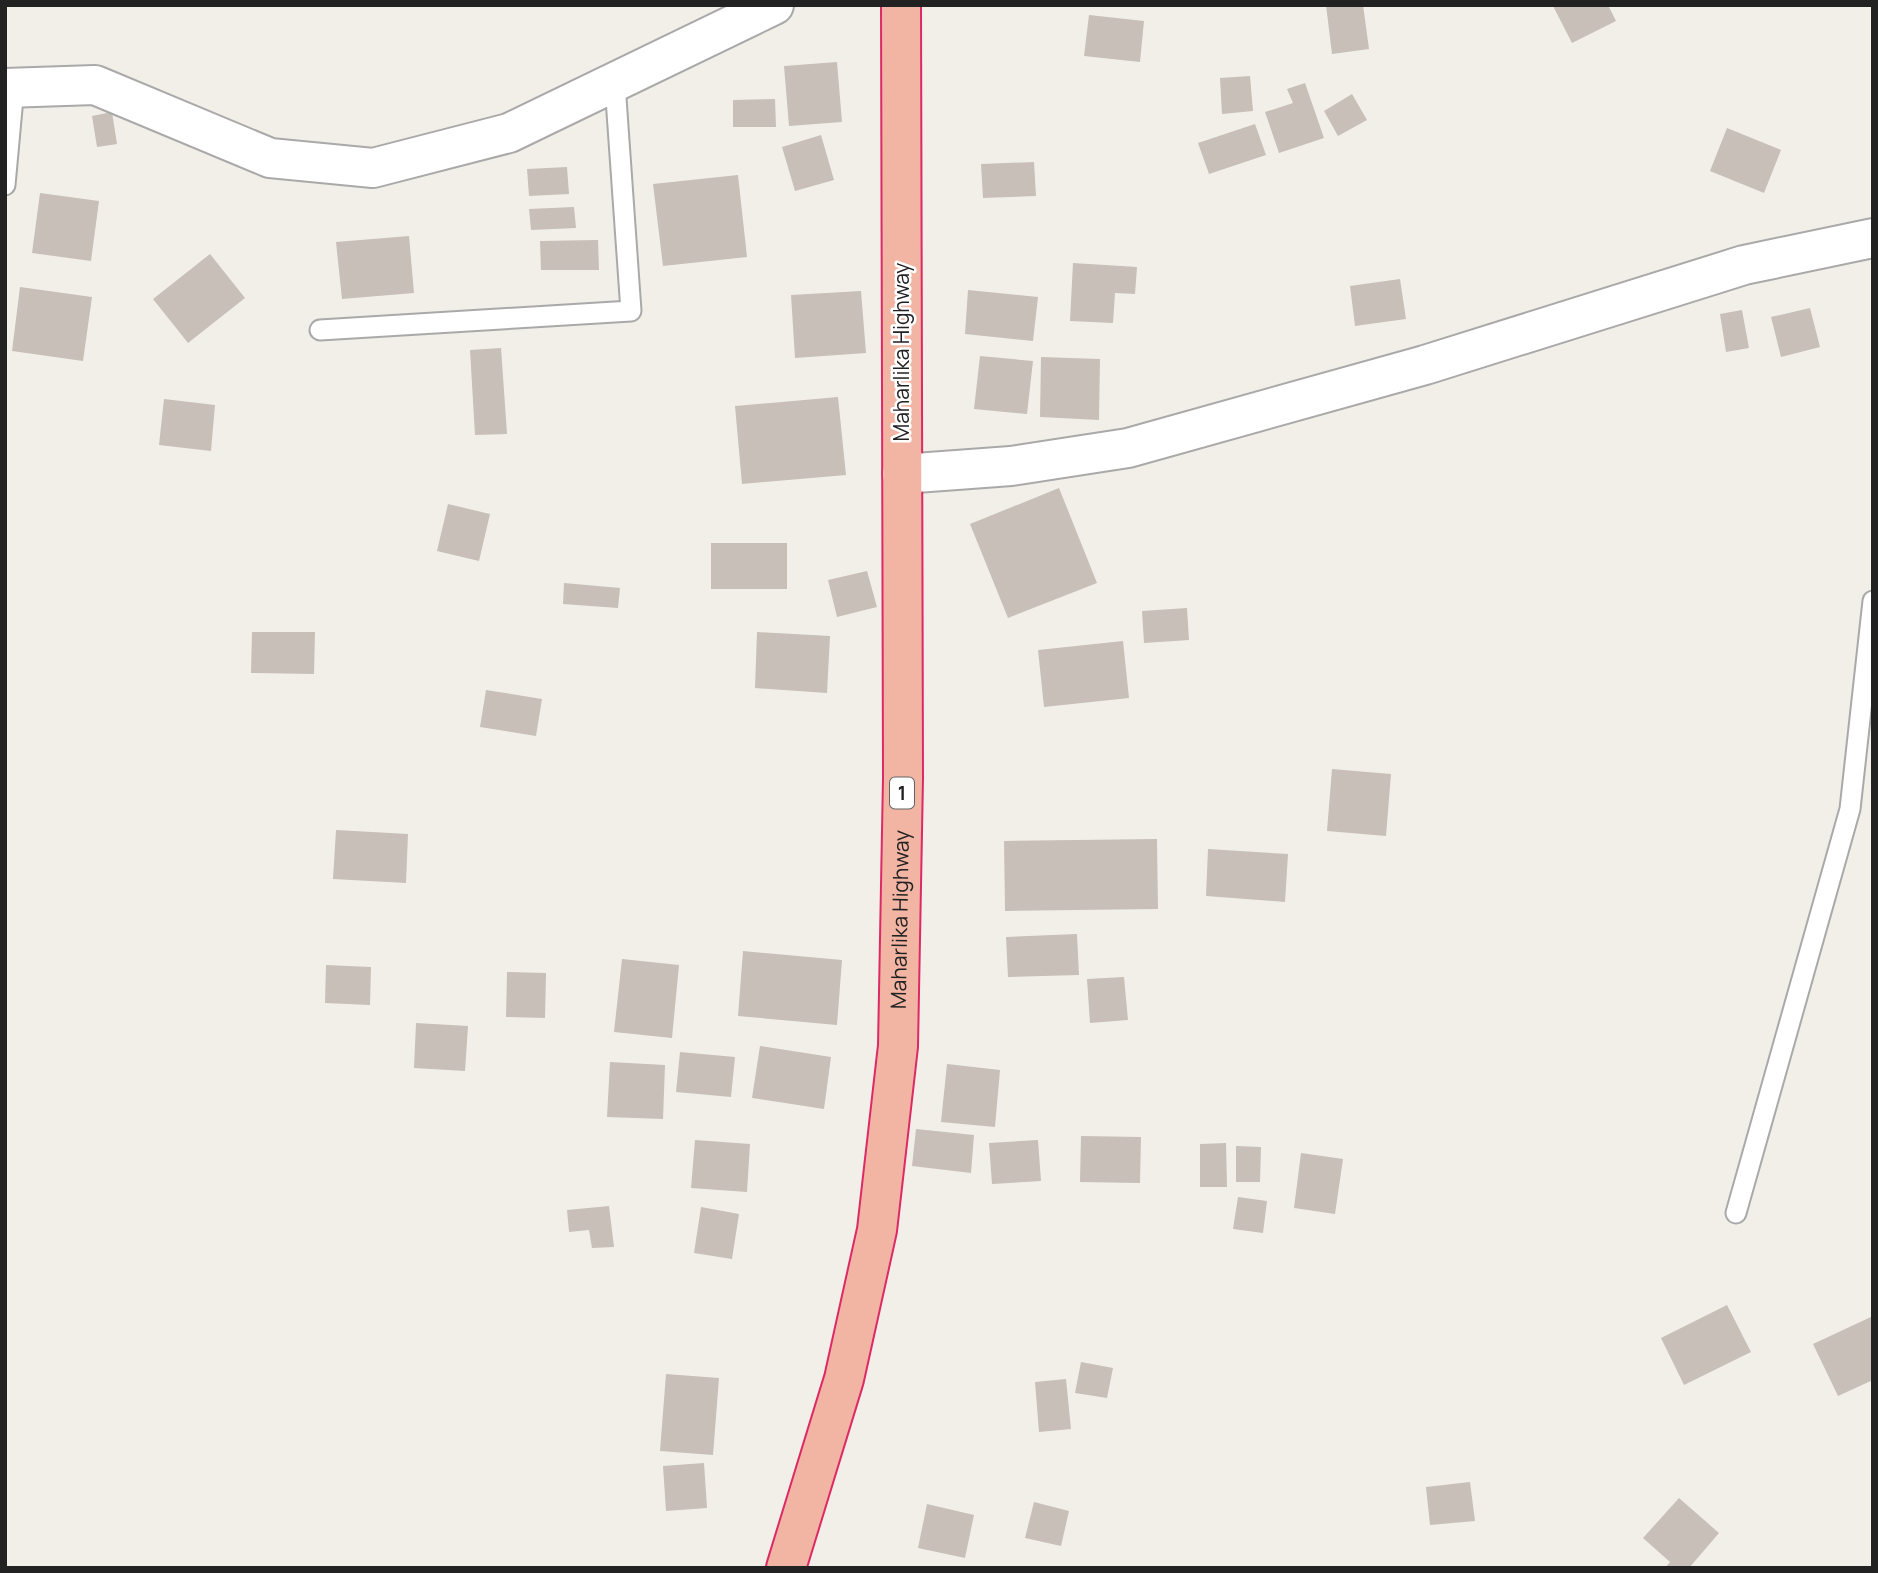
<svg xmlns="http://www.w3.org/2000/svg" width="1878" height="1573" font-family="Manrope,sans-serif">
  <rect width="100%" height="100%" fill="#f2efe9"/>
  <path fill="#c7bfb8" d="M1326 5H1363L1369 49 1332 54Z
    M1555 5H1608L1616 21 1572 43 1553 6Z
    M1089 15 1144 21 1140 62 1084 56Z
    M837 62 842 122 789 126 784 66Z
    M1250 76 1253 111 1222 114 1220 78Z
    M1305 83 1324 138 1279 153 1265 112 1293 103 1287 89Z
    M1352 94 1367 120 1338 136 1324 111Z
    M775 99 776 127H733V100Z
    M112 112 117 144 97 147 92 116Z
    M1255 124 1266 155 1209 174 1198 143Z
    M1727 128 1781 150 1764 193 1710 171Z
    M821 135 834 180 795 191 782 147Z
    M1034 162 1036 196 983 198 981 164Z
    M567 167 569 194 529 196 527 169Z
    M738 175 747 257 663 266 653 184Z
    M40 193 99 201 91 261 32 253Z
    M574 207 576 228 531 230 529 209Z
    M409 236 414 293 342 299 336 242Z
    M598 240 599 270H541L540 241Z
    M210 254 245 298 188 343 153 299Z
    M1073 263 1137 267 1135 294 1115 293 1113 323 1070 321Z
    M1400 279 1406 319 1355 326 1350 286Z
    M20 287 92 297 83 361 12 351Z
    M968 290 1038 297 1033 341 965 334Z
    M861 291 866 353 795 358 791 295Z
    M1810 308 1820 347 1781 357 1771 317Z
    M1742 310 1749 348 1726 352 1720 314Z
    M501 348 507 434 475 435 470 350Z
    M980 356 1033 361 1027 414 974 409Z
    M1041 357 1100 359 1099 420 1040 417Z
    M838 397 846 475 742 484 735 406Z
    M164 399 215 405 211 451 159 445Z
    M1059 488 1097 583 1008 618 970 524Z
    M448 504 490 514 479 561 437 551Z
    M711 543H787V589H711Z
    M867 571 877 607 837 617 828 580Z
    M564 583 620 588 618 608 563 604Z
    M1187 608 1189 640 1144 643 1142 611Z
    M252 632H315L314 674 251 673Z
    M757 632 830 636 827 693 755 688Z
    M1123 641 1129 698 1044 707 1038 650Z
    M486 690 542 699 536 736 480 727Z
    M1332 769 1391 774 1386 836 1327 831Z
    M336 830 408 834 406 883 333 879Z
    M1157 839 1158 909 1005 911 1004 841Z
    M1208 849 1288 854 1285 902 1206 896Z
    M1077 934 1079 975 1008 977 1006 937Z
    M743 951 842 960 837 1025 738 1016Z
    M622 959 679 965 672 1038 614 1032Z
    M326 965 371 967 370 1005 325 1003Z
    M507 972 546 973 545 1018 506 1017Z
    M1124 977 1128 1020 1090 1023 1087 979Z
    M416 1023 468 1026 465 1071 414 1068Z
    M760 1046 831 1057 824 1109 752 1098Z
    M680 1052 735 1057 731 1097 676 1092Z
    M610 1062 665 1065 663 1119 607 1117Z
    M947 1064 1000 1070 995 1127 941 1122Z
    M916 1129 974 1135 971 1173 912 1166Z
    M1081 1136 1141 1137 1140 1183 1080 1182Z
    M695 1140 750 1144 747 1192 691 1188Z
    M1038 1140 1041 1181 992 1184 989 1143Z
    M1226 1143 1227 1187H1200V1144Z
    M1236 1146 1261 1147 1260 1182H1236Z
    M1301 1153 1343 1159 1335 1214 1294 1208Z
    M1238 1197 1267 1201 1263 1233 1233 1229Z
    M609 1206 614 1247 592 1248 589 1230 569 1232 567 1210Z
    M701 1207 739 1214 732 1259 694 1253Z
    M1727 1305 1751 1352 1684 1385 1661 1338Z
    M1873 1316V1380L1838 1396 1813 1344Z
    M1081 1362 1113 1368 1107 1398 1075 1393Z
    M666 1374 719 1378 713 1455 660 1451Z
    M1066 1379 1071 1429 1039 1432 1035 1382Z
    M704 1463 707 1508 666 1511 663 1466Z
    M1470 1482 1475 1521 1430 1525 1426 1487Z
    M1679 1498 1719 1533 1689 1568H1665L1670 1562 1643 1538Z
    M1034 1502 1069 1511 1061 1546 1025 1538Z
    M927 1504 974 1515 965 1558 918 1548Z"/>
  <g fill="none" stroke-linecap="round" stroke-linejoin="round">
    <g stroke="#a9a9a9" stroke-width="23">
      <path id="service" d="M5 185 14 87
        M320 330 631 311 615 84
        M1736 1213 1850 809 1873 601"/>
    </g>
    <g stroke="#a9a9a9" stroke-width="42">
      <path id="minor" d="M5 88 95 85 270 158 373 168 509 133 774 5"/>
    </g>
    <g stroke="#a9a9a9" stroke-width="42">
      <path id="tertiary" d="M902 474 1011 466 1128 448 1425 365 1744 265 1873 238"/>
    </g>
    <g stroke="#dc2a67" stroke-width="42">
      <g id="trunk">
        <path id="s1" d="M786 1568 844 1379 877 1230 898 1046 903 778 901 5"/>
      </g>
    </g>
    <use href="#service" stroke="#fff" stroke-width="19"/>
    <use href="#minor" stroke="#fff" stroke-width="38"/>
    <use href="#tertiary" stroke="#fff" stroke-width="38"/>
    <use href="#trunk" stroke="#f2b4a3" stroke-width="38"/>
  </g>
  <g text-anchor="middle" stroke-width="5" stroke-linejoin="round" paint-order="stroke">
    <rect fill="#fff" stroke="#646464" stroke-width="2" x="890" y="777.5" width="24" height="31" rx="5"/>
    <g font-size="19" font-weight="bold" fill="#222">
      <text x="902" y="800">1</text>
    </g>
    <g font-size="21" fill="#222" stroke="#fff">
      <text transform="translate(902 352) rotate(-90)" y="7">Maharlika Highway</text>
      <text dy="7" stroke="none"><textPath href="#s1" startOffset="662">Maharlika Highway</textPath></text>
    </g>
  </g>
  <rect width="1878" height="1573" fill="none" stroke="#222222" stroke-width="14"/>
</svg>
